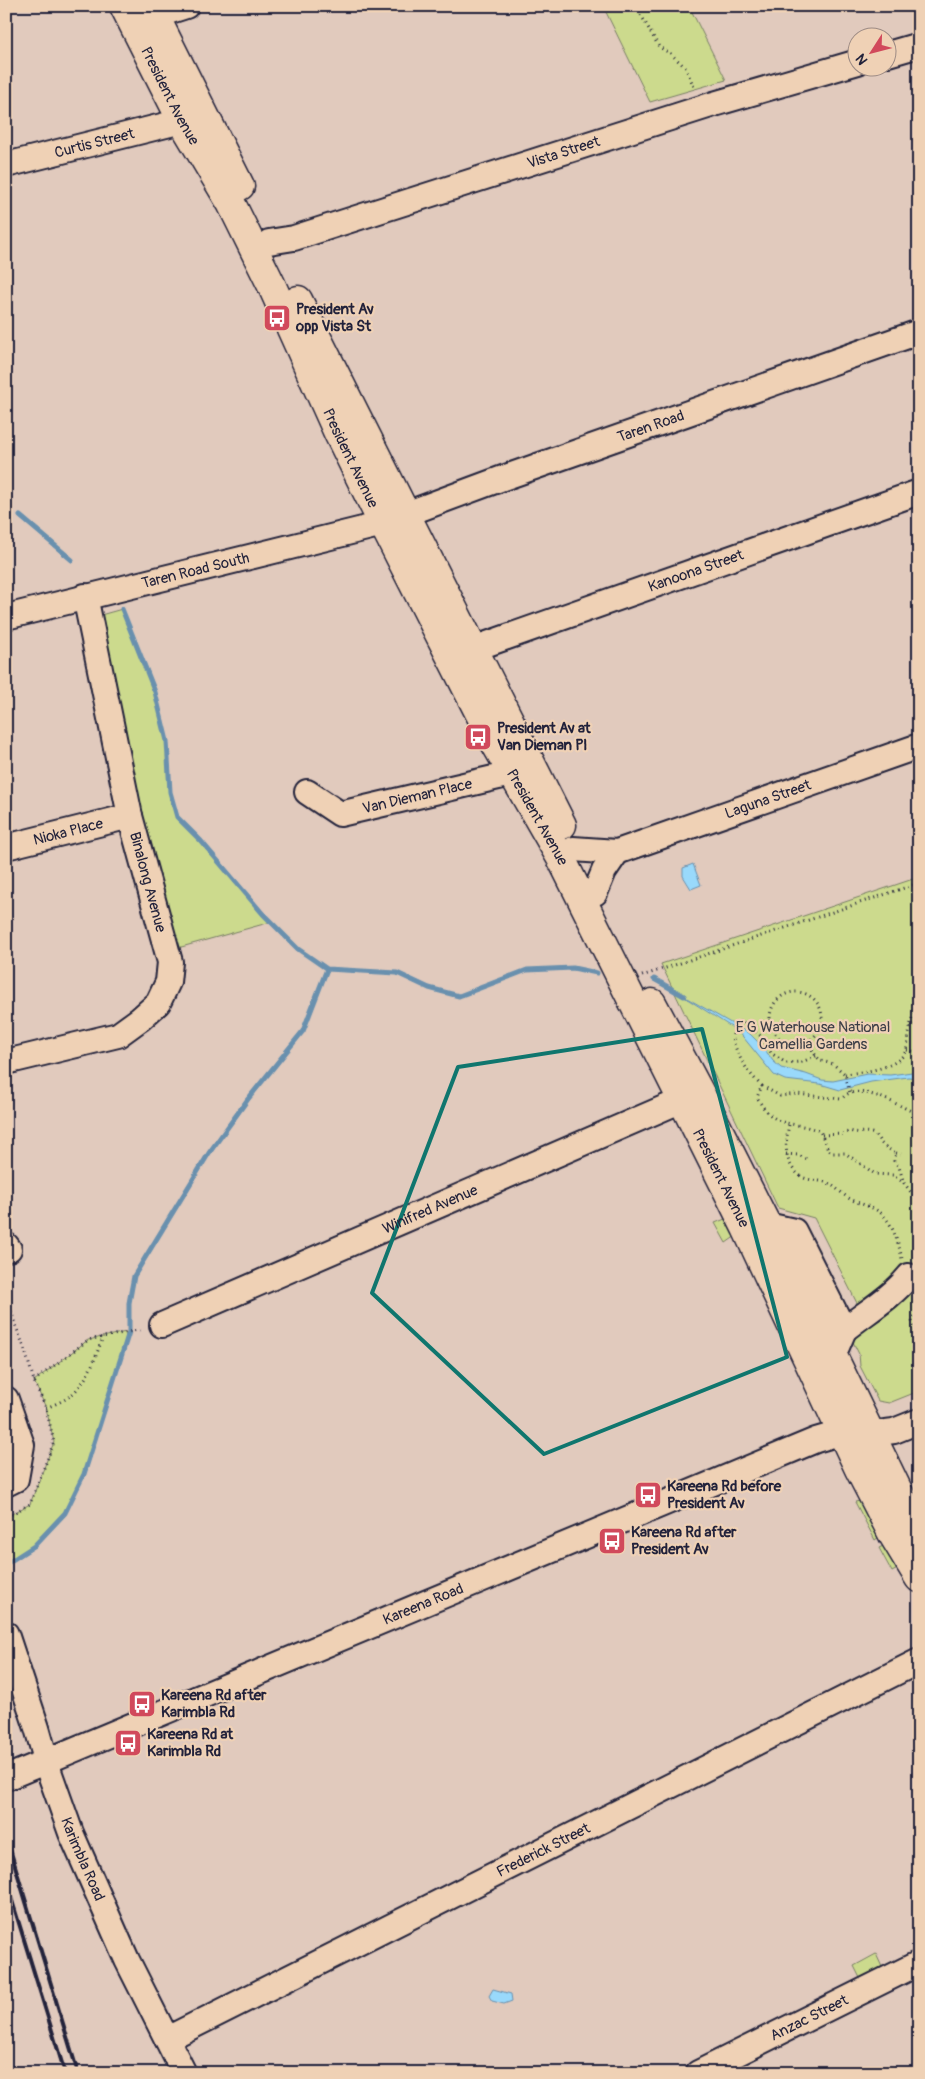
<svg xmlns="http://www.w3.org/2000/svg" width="925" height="2079" font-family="Pangolin,sans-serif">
  <rect width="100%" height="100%" fill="#e1cabd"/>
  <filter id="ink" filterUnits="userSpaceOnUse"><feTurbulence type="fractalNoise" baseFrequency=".02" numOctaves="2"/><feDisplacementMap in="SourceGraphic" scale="10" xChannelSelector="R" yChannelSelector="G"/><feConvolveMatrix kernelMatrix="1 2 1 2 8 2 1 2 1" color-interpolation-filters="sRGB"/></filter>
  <g filter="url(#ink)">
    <path fill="#ccda8d" stroke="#777e64" d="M603 6H689L726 80 650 102Z
      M122 609 155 692 167 741 170 792 177 817 201 841 271 922 167 951 90 618Z
      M919 877V1391L889 1403 878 1401 860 1366 859 1354 851 1338 864 1317 814 1218 778 1208 661 964Z
      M725 1219 728 1221 736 1236 726 1243 715 1223Z
      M126 1332 125 1344 84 1474 65 1513 34 1546 6 1564V1517L30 1504 54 1442 46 1408 34 1381 88 1340Z
      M865 1500 882 1535 875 1540 855 1502Z
      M887 1544 901 1567 892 1572 879 1548Z
      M876 1954 882 1967 860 1978 854 1966Z"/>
    <path fill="#99d9fb" stroke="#6990ae" d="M693 864 701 885 691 889 683 876V868Z
      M678 993 750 1034 763 1047 773 1061 781 1068 806 1074 822 1080 833 1081 867 1074 890 1075 919 1071V1078L908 1077 871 1082 840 1090 820 1084 785 1080 774 1075 739 1032Z
      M493 1989 511 1994 512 2001 504 2004 492 2001 489 1996Z"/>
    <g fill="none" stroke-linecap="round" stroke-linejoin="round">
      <path stroke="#6990ae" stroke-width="5" d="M20 516 72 560
        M122 609 155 692 167 741 170 792 177 817 201 841 263 914 298 949 327 969 397 973 429 988 459 996 527 970 573 968 597 973
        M654 979 684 996
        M6 1564 34 1546 65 1513 84 1474 129 1332V1303L134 1276 209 1153 248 1099 303 1031 327 969"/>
      <g stroke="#22223b" stroke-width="28">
        <g id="minor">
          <path d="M155 16 186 6"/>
          <path d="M888 54 919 45"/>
          <path id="s1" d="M6 165 182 121"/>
          <path id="s2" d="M269 242 294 238 714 104 858 62"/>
          <path id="s3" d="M406 514 503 478 919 332"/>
          <path id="s4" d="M6 617 383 524"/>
          <path id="s5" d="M473 649 919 492"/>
          <path id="s6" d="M307 792 340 814 511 774"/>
          <path id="s7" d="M6 847 130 816"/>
          <path id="s8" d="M573 849 617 852 919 746"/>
          <path d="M595 893 604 871 617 852"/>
          <path d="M6 1062 118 1035 140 1019 158 1003 168 982 170 962 130 816 85 596"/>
          <path d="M767 1225 794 1231 844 1330 833 1356"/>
          <path d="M6 1245 9 1249"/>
          <path id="s9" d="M162 1325 680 1101"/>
          <path d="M844 1330C866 1312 891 1298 909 1276"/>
          <path d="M870 1434 894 1431 919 1421"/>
          <path d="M6 1484 16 1479 22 1445 6 1399"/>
          <path id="s10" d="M6 1634 37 1728 50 1774 71 1833 127 1960 184 2073"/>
          <path id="s11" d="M6 1778 816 1440 833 1435 843 1436"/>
          <path id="s12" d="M167 2039 919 1661"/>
          <path id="s13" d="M698 2073 919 1963"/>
        </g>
      </g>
      <g stroke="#22223b" stroke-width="31">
        <g id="major">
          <path id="s14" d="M124 6 182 121 231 203 271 284 338 433 376 510 491 736 562 860 746 1228 859 1469 893 1535 919 1578"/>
          <path d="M150 6 240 186"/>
          <path d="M298 300 562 825"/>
          <path d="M652 1003 699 1091 833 1356 919 1534"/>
        </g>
      </g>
      <path stroke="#22223b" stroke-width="3" stroke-dasharray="1 4" stroke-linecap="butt" d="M636 6 659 47 671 54 685 67 695 89
        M642 976 919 883
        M770 1018a26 26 0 1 1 52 0a26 26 0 1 1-52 0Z
        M910 1028 919 1024
        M807 1041 816 1056 821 1061 833 1064 845 1074 850 1093
        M907 1050 919 1053
        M816 1056 802 1062 786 1063 771 1053 762 1037 743 1022H738C736 1026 733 1030 733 1034 732 1050 750 1076 762 1086L757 1097C774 1130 791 1120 820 1131L828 1149 832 1153H845L875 1174 893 1175 904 1183
        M845 1074C862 1072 903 1069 907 1047 910 1030 910 1017 919 1002
        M762 1086 780 1096 797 1094 841 1099C844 1097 847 1093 851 1093 868 1088 903 1107 919 1115
        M789 1125C785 1143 783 1165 802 1177 810 1181 820 1180 828 1183 836 1187 840 1192 847 1197 859 1205 875 1206 884 1216 894 1227 899 1245 902 1259
        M822 1135 843 1134 850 1131C858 1134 863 1131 871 1133 877 1134 878 1140 882 1144 886 1148 890 1150 896 1153L894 1161 899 1167 904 1183 919 1203
        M896 1153 901 1154
        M786 1154 798 1155 809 1160
        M6 1292 15 1324 24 1347 34 1381 46 1408 54 1442 30 1504 6 1517
        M919 1315 914 1317 912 1321 919 1343
        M34 1381 88 1340 143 1329
        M46 1408C53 1405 61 1402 67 1398 87 1385 95 1358 103 1337"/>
      <use href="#minor" stroke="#efd1b5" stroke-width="24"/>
      <use href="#major" stroke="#efd1b5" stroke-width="28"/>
      <path stroke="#22223b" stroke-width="4" d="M6 1836 78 2073
        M6 1881 65 2073"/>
    </g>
  </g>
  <path fill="none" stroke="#0f766e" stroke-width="4" stroke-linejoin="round" d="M702 1029 787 1357 544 1454 372 1293 458 1067Z"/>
  <defs>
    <g id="bus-square" transform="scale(1.4375)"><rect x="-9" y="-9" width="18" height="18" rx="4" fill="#d1495b" stroke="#efd1b5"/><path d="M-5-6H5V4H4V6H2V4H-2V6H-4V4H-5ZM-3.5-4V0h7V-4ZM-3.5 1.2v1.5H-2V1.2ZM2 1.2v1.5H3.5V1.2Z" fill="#fff"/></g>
  </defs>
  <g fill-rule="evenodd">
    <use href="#bus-square" x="277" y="318"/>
    <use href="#bus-square" x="478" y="737"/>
    <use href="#bus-square" x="648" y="1495"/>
    <use href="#bus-square" x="612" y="1541"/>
    <use href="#bus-square" x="142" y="1704"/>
    <use href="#bus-square" x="128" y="1743"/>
  </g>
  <g text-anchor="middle" stroke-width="4.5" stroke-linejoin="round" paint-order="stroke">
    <g font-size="15" fill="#22223b" stroke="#efd1b5">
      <text dy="5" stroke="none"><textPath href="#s14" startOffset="101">President Avenue</textPath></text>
      <text dy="5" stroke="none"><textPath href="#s1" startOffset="91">Curtis Street</textPath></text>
      <text dy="5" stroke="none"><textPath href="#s2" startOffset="308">Vista Street</textPath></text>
      <text dy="5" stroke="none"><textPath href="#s3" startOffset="260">Taren Road</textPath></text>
      <text dy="5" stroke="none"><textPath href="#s14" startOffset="506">President Avenue</textPath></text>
      <text dy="5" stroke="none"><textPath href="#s4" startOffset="195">Taren Road South</textPath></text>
      <text dy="5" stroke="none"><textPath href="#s5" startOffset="236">Kanoona Street</textPath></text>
      <text dy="5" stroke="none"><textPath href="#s6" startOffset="119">Van Dieman Place</textPath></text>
      <text dy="5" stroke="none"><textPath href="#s8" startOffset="204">Laguna Street</textPath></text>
      <text dy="5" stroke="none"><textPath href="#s14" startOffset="911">President Avenue</textPath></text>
      <text dy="5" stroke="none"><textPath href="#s7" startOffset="64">Nioka Place</textPath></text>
      <text transform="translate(148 882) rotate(75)" y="5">Binalong Avenue</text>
      <text dy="5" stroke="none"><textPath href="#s14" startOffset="1316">President Avenue</textPath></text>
      <text dy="5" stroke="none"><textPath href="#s9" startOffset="292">Winifred Avenue</textPath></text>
      <text dy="5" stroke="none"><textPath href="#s11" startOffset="452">Kareena Road</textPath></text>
      <text dy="5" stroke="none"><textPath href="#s12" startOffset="421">Frederick Street</textPath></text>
      <text dy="5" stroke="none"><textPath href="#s10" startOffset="238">Karimbla Road</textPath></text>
      <text dy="5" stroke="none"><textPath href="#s13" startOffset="124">Anzac Street</textPath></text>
    </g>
    <g font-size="15" font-weight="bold" fill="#22223b" stroke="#efd1b5" text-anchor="start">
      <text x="296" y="314">President Av<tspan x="296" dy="17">opp Vista St</tspan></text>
      <text x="497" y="733">President Av at<tspan x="497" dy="17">Van Dieman Pl</tspan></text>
      <text x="667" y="1491">Kareena Rd before<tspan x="667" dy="17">President Av</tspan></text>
      <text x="631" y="1537">Kareena Rd after<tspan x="631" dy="17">President Av</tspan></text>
      <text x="161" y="1700">Kareena Rd after<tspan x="161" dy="17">Karimbla Rd</tspan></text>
      <text x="147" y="1739">Kareena Rd at<tspan x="147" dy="17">Karimbla Rd</tspan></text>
    </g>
    <g font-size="15" fill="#3c3e47" stroke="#efd1b5">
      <text x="813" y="1032">E G Waterhouse National<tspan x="813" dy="17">Camellia Gardens</tspan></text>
    </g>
  </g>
  <rect width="925" height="2079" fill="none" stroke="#efd1b5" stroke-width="25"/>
  <rect x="12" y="12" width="900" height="2054" fill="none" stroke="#22223b" stroke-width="2" filter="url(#ink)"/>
  <g transform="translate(872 52) rotate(234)"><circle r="24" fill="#efd1b5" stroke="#9d8b84"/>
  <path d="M0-4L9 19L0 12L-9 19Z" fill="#d1495b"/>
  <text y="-8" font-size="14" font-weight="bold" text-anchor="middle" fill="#22223b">N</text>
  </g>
</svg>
